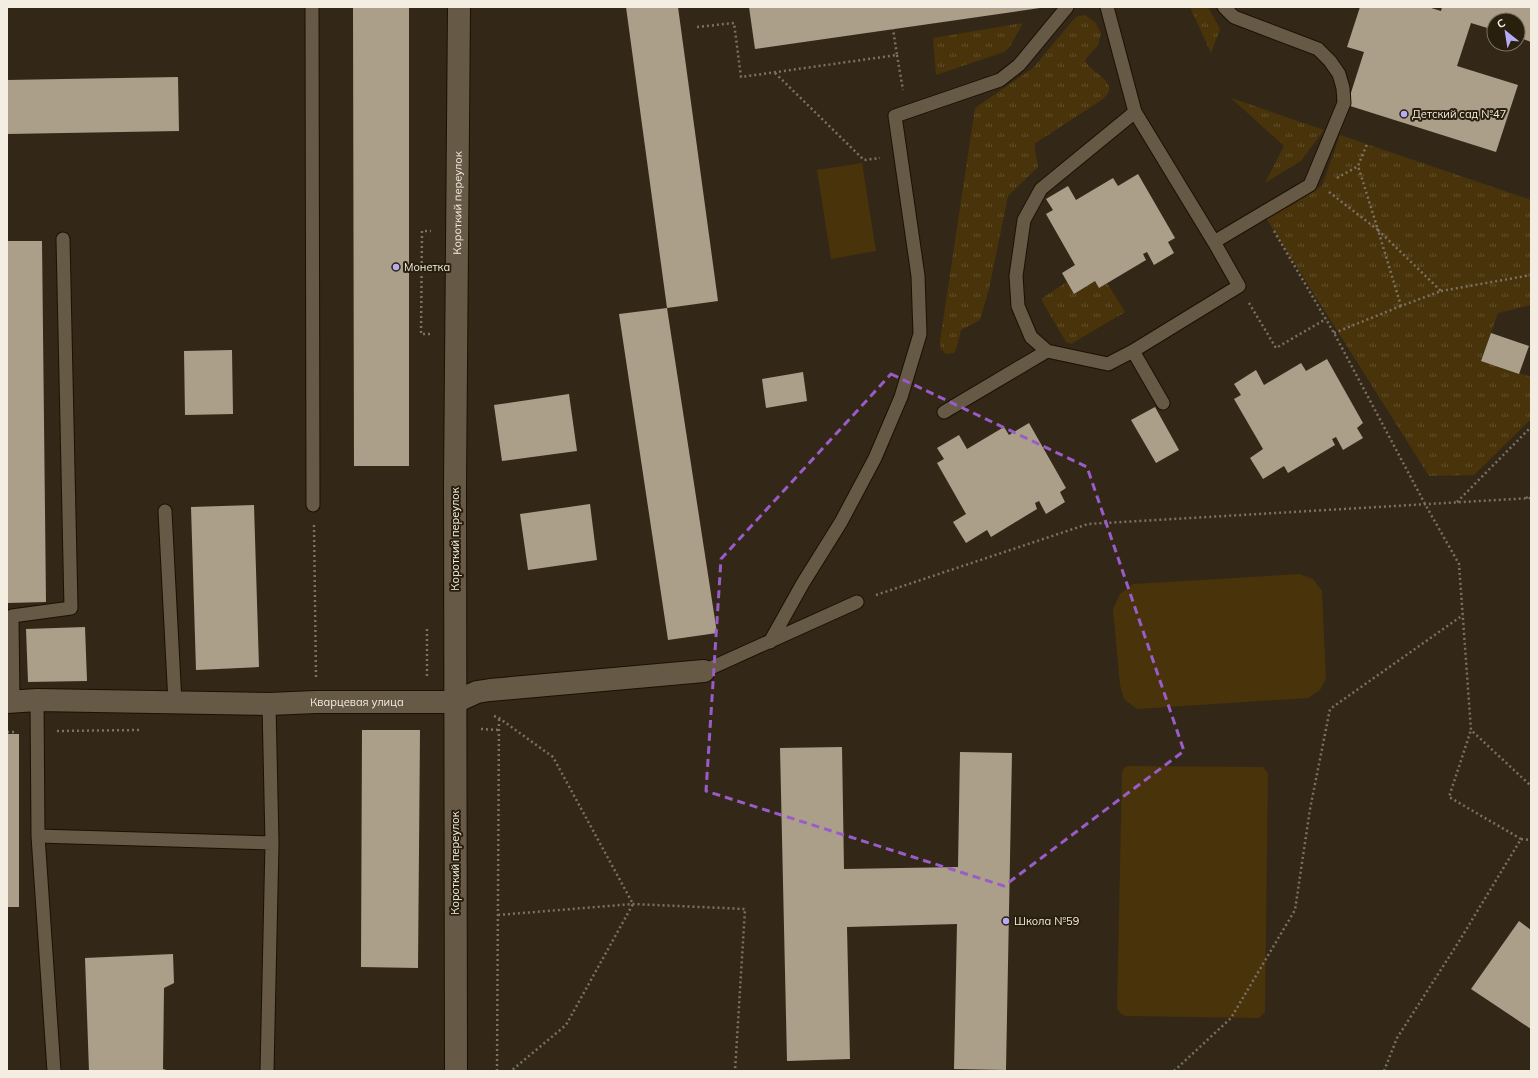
<svg xmlns="http://www.w3.org/2000/svg" width="1538" height="1078" font-family="Mulish,sans-serif">
  <defs>
    <pattern id="grass-tufts" width="24" height="20" patternUnits="userSpaceOnUse"><rect width="24" height="20" fill="#48330a"/><path d="M3 7l-1-3M5 7V3M7 7l1-3M15 17l-1-3M17 17v-4M19 17l1-3" fill="none" stroke="#63512d"/></pattern>
  </defs>
  <rect width="100%" height="100%" fill="#332817"/>
  <path fill="url(#grass-tufts)" d="M1190 7H1208L1220 29 1211 53Z
    M1085 15 1095 22 1101 33 1098 45 1085 60C1090 75 1126 82 1100 101L1034 144 1038 167 1008 196 989 289 980 320 961 330 957 347 954 353 946 354 941 349 940 341 975 108 1033 68 1073 20 1078 16Z
    M1023 23 1009 48 1004 52 936 75 933 38Z
    M1231 98 1324 130 1301 161 1265 183 1284 146Z
    M1340 135 1531 200V305L1498 313 1481 360 1531 377V419L1474 475 1429 476 1266 218 1322 186Z
    M1095 281 1100 288 1107 283 1125 312 1071 344 1066 342 1042 301V298L1067 282 1074 294Z"/>
  <path fill="#48330a" d="M862 163 876 251 831 259 817 170Z
    M1299 574 1313 579 1322 591 1326 679 1320 690 1308 698 1137 709 1124 699 1120 685 1113 609 1120 594 1133 584Z
    M1128 766 1263 767 1268 773 1265 1012 1259 1018 1125 1016 1120 1013 1117 1008 1122 773 1124 768Z"/>
  <path fill="#ac9f8a" d="M353 7H409V466H354Z
    M626 7H678L718 301 667 308Z
    M749 7H1040V8L755 49Z
    M1360 7H1428L1441 11 1442 7H1531V42L1518 37V20H1494V30L1471 23 1457 66 1518 85 1496 152 1347 105 1364 52 1347 47Z
    M178 77 179 131 7 134V80Z
    M1138 174 1175 238 1168 242 1174 253 1154 265 1147 252 1143 254 1146 260 1099 288 1095 281 1074 294 1062 273 1075 265 1046 214 1053 210 1046 199 1068 186 1076 200 1113 178 1118 186Z
    M7 241H42L46 602 7 603Z
    M667 308 717 633 668 640 619 314Z
    M1491 333 1529 346 1519 374 1481 361Z
    M232 350 233 414 185 415 184 351Z
    M1327 359 1363 423 1357 428 1363 438 1343 450 1336 437 1332 439 1335 445 1288 473 1284 466 1263 479 1250 458 1263 449 1234 399 1241 395 1234 384 1256 370 1264 385 1301 363 1306 371Z
    M803 372 807 401 766 408 762 379Z
    M569 394 577 451 502 461 494 405Z
    M1155 407 1179 450 1156 463 1131 420Z
    M1029 423 1066 488 1060 492 1065 502 1046 514 1039 501 1035 503 1037 509 991 537 987 530 966 543 953 522 966 514 937 463 944 459 937 448 959 435 967 449 1004 427 1009 435Z
    M590 504 597 560 528 570 520 514Z
    M254 505 259 667 196 670 191 507Z
    M85 627 87 681 28 682 26 629Z
    M362 730H420L418 968 361 967Z
    M7 734H19V907H7Z
    M842 747 844 869 958 867 960 752 1012 753 1006 1070 954 1069 957 924 847 927 850 1059 787 1061 780 748Z
    M1519 921 1531 930V1029L1471 989Z
    M173 954 174 983 164 988 163 1069 170 1071H89L85 958Z"/>
  <g fill="none" stroke-linecap="round" stroke-linejoin="round">
    <g stroke="#1b1102" stroke-width="15">
      <path id="lane" d="M312 7 313 505
        M1107 7 1135 112 1041 189 1024 220 1016 276 1018 306 1031 337 1047 351 1108 364 1133 351 1239 286 1214 242 1135 112
        M1214 242 1310 185 1344 103 1343 88 1339 74 1330 61 1318 49 1234 17 1224 7
        M1133 351 1163 403
        M944 412 1047 351
        M165 511 175 703
        M770 642 803 583 841 522 875 458 901 397 920 334 918 276 895 116 1000 80 1019 65 1067 7
        M704 671 857 602
        M37 700 38 836 54 1071
        M13 702 12 616 71 608 63 239
        M38 836 272 843
        M267 1071 272 843 269 704"/>
    </g>
    <g stroke="#1b1102" stroke-width="24">
      <g id="street">
        <path id="s1" d="M7 702 37 700 269 704 316 702H455L477 692 490 690 704 671"/>
        <path id="s2" d="M456 1071 455 485 459 7"/>
      </g>
    </g>
    <path stroke="#7b7263" stroke-width="2.5" stroke-dasharray="2 3" stroke-linecap="butt" d="M697 27 734 23 741 77 897 55 893 29
      M897 55 903 90
      M775 73 864 160 880 158
      M1337 178 1358 166 1367 144
      M1329 192 1378 230 1358 166
      M1378 230 1441 291 1401 306Z
      M1274 231 1334 333 1425 504 1459 564 1471 730 1531 786
      M1441 291 1531 275
      M1249 303 1276 348 1326 319
      M1334 333 1401 306
      M430 334H421L422 231H431
      M1526 498 1531 495
      M1457 502 1531 427
      M314 525 316 678
      M876 595 1088 524 1531 498
      M427 676V627
      M494 716 499 718 553 757 633 904 566 1025 511 1071
      M481 729 499 730
      M57 731 140 730
      M7 732H16
      M1521 839 1531 840
      M498 915 633 904 745 909 735 1071
      M497 1071 499 718
      M1174 1071 1231 1018 1295 910 1310 809 1330 709 1463 615
      M1384 1071 1397 1038 1458 943 1521 839 1449 797 1471 730"/>
    <use href="#lane" stroke="#665a46" stroke-width="13"/>
    <use href="#street" stroke="#665a46" stroke-width="22"/>
  </g>
  <path fill="none" stroke="#995cc8" stroke-width="3" stroke-dasharray="8 5" stroke-linejoin="round" d="M891 374 1087 467 1184 751 1004 886 706 791 721 559Z"/>
  <g fill="#b5acf8" stroke="#291f0d" stroke-width="1.5">
    <circle cx="1404" cy="114" r="4"/>
    <circle cx="396" cy="267" r="4"/>
    <circle cx="1006" cy="921" r="4"/>
  </g>
  <g text-anchor="middle" stroke-width="4" stroke-linejoin="round" paint-order="stroke">
    <g font-size="11" fill="#f4ede2" stroke="#291f0d" text-anchor="start">
      <text x="1412" y="118">Детский сад №47</text>
      <text x="404" y="271">Монетка</text>
      <text x="1014" y="925">Школа №59</text>
    </g>
    <g font-size="11" fill="#f4ede2" stroke="#291f0d">
      <text dy="4" stroke="none"><textPath href="#s2" startOffset="868">Короткий переулок</textPath></text>
      <text transform="translate(455 539) rotate(-90)" y="4">Короткий переулок</text>
      <text dy="4" stroke="none"><textPath href="#s1" startOffset="350">Кварцевая улица</textPath></text>
      <text transform="translate(455 863) rotate(-90)" y="4">Короткий переулок</text>
    </g>
  </g>
  <rect width="1538" height="1078" fill="none" stroke="#f4ede2" stroke-width="16"/>
  <g transform="translate(1506 32) rotate(330)"><circle r="19" fill="#291f0d" stroke="#7a7162"/>
  <path d="M0-3L7 15L0 10L-7 15Z" fill="#b5acf8"/>
  <text y="-6" font-size="11" font-weight="bold" text-anchor="middle" fill="#f4ede2">С</text>
  </g>
</svg>
